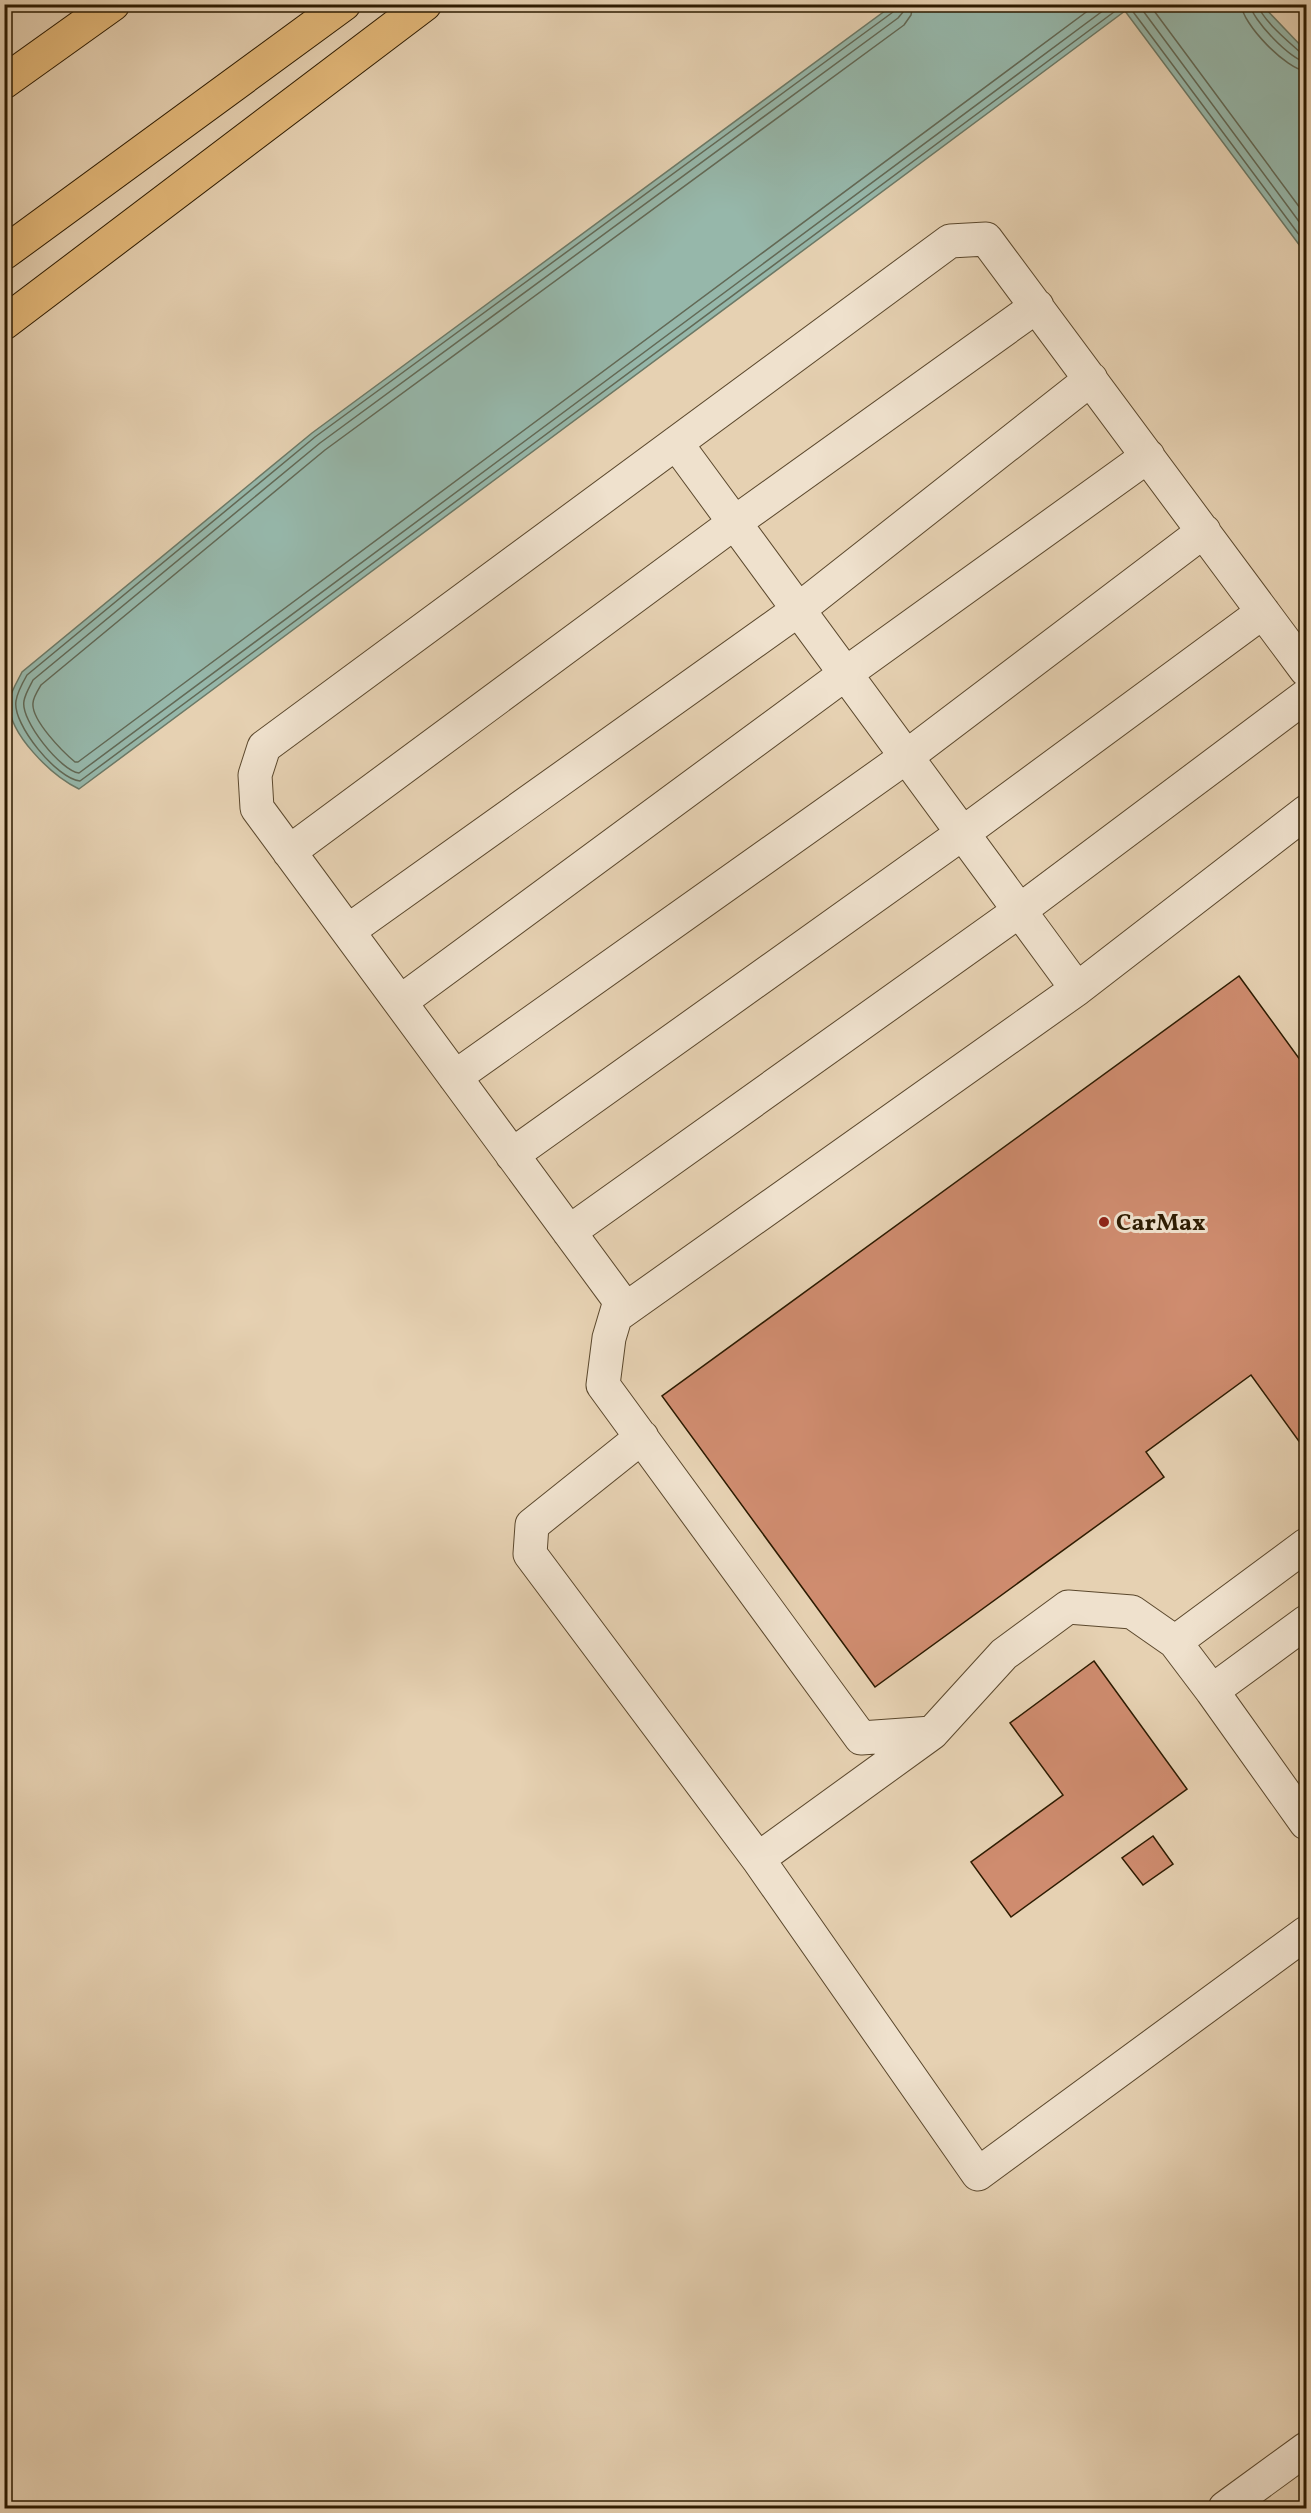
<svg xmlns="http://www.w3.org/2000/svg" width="1311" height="2513" font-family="Vollkorn,serif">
  <rect width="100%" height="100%" fill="#e6d1b2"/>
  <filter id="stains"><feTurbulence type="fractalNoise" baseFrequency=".00333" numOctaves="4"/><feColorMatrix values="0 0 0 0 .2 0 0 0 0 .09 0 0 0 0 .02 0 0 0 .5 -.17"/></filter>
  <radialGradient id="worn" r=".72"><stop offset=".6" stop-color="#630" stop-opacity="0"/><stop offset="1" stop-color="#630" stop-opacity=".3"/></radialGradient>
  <path fill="#96b7aa" stroke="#6c7966" stroke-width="1.5" d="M893 5H1262L1306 51V254L1125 11 79 789C52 776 8 734 9 702 10 693 18 680 22 672L312 433Z"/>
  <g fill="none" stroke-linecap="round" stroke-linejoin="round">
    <path stroke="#626956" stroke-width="1.5" d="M896 4 893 12 315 437 27 675C23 682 17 693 16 701 12 724 57 779 80 781L1122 6 1131 9 1306 244
      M904 4 903 12 898 18 320 443 33 680C30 686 25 694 24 701 20 720 61 771 79 773L1112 4
      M913 4 911 15 904 25 325 450 41 685C38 690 33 698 33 703 31 720 63 752 75 762H78L1097 4
      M1138 4 1306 231
      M1149 4 1306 216
      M1241 4C1242 24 1287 70 1306 71
      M1250 4C1251 19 1292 61 1306 62
      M1258 4C1260 18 1289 42 1300 52L1306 54"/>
  </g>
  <path fill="#cf8c6f" stroke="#2d1b01" stroke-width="1.5" d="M1239 976 1306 1068V1451L1251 1375 1146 1452 1164 1477 875 1687 662 1396Z
    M1094 1661 1187 1789 1011 1917 971 1862 1063 1795 1010 1723Z
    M1153 1836 1173 1864 1143 1885 1122 1858Z"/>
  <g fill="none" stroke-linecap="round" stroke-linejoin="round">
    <g stroke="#5b482d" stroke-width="35">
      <path id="minor" d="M676 443 1077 989 1306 812
        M1306 670 986 239 950 241 264 747 255 775 257 808 620 1301 609 1338 603 1385 861 1738 932 1733 1004 1654 1068 1607 1132 1612 1175 1642 1306 1545
        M289 852 734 523 1037 306
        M348 931 798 610 1091 379
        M400 1002 845 674 1148 456
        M455 1077 906 757 1204 531
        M512 1155 963 833 1263 612
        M569 1232 1019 911 1306 696
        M616 1316 1077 989
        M642 1437 532 1525 530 1554 758 1859 932 1733
        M1175 1642 1212 1691 1306 1622
        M1212 1691 1306 1823
        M758 1859 978 2174 1306 1933
        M1225 2508 1306 2449"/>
    </g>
    <g stroke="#2d1b01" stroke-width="35">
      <path id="highway" d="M4 82 113 4
        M4 253 344 4
        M4 323 425 4"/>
    </g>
    <use href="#minor" stroke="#efe1cd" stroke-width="33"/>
    <use href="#highway" stroke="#e3b879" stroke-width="33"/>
  </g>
  <circle fill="#8f2418" stroke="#efe1cd" stroke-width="2" cx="1104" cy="1222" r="6"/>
  <g text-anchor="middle" stroke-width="6" stroke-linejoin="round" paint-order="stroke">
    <g font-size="24" font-weight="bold" fill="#2d1b01" stroke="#efe1cd" text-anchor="start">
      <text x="1116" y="1230">CarMax</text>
    </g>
  </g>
  <rect width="1311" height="2513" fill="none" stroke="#e6d1b2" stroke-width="24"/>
  <rect x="6" y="6" width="1299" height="2501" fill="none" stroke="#2d1b01" stroke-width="3"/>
  <rect x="12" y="12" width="1287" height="2489" fill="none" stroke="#2d1b01" stroke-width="1.5"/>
  <rect width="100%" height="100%" filter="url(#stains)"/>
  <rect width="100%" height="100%" fill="url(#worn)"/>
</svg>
